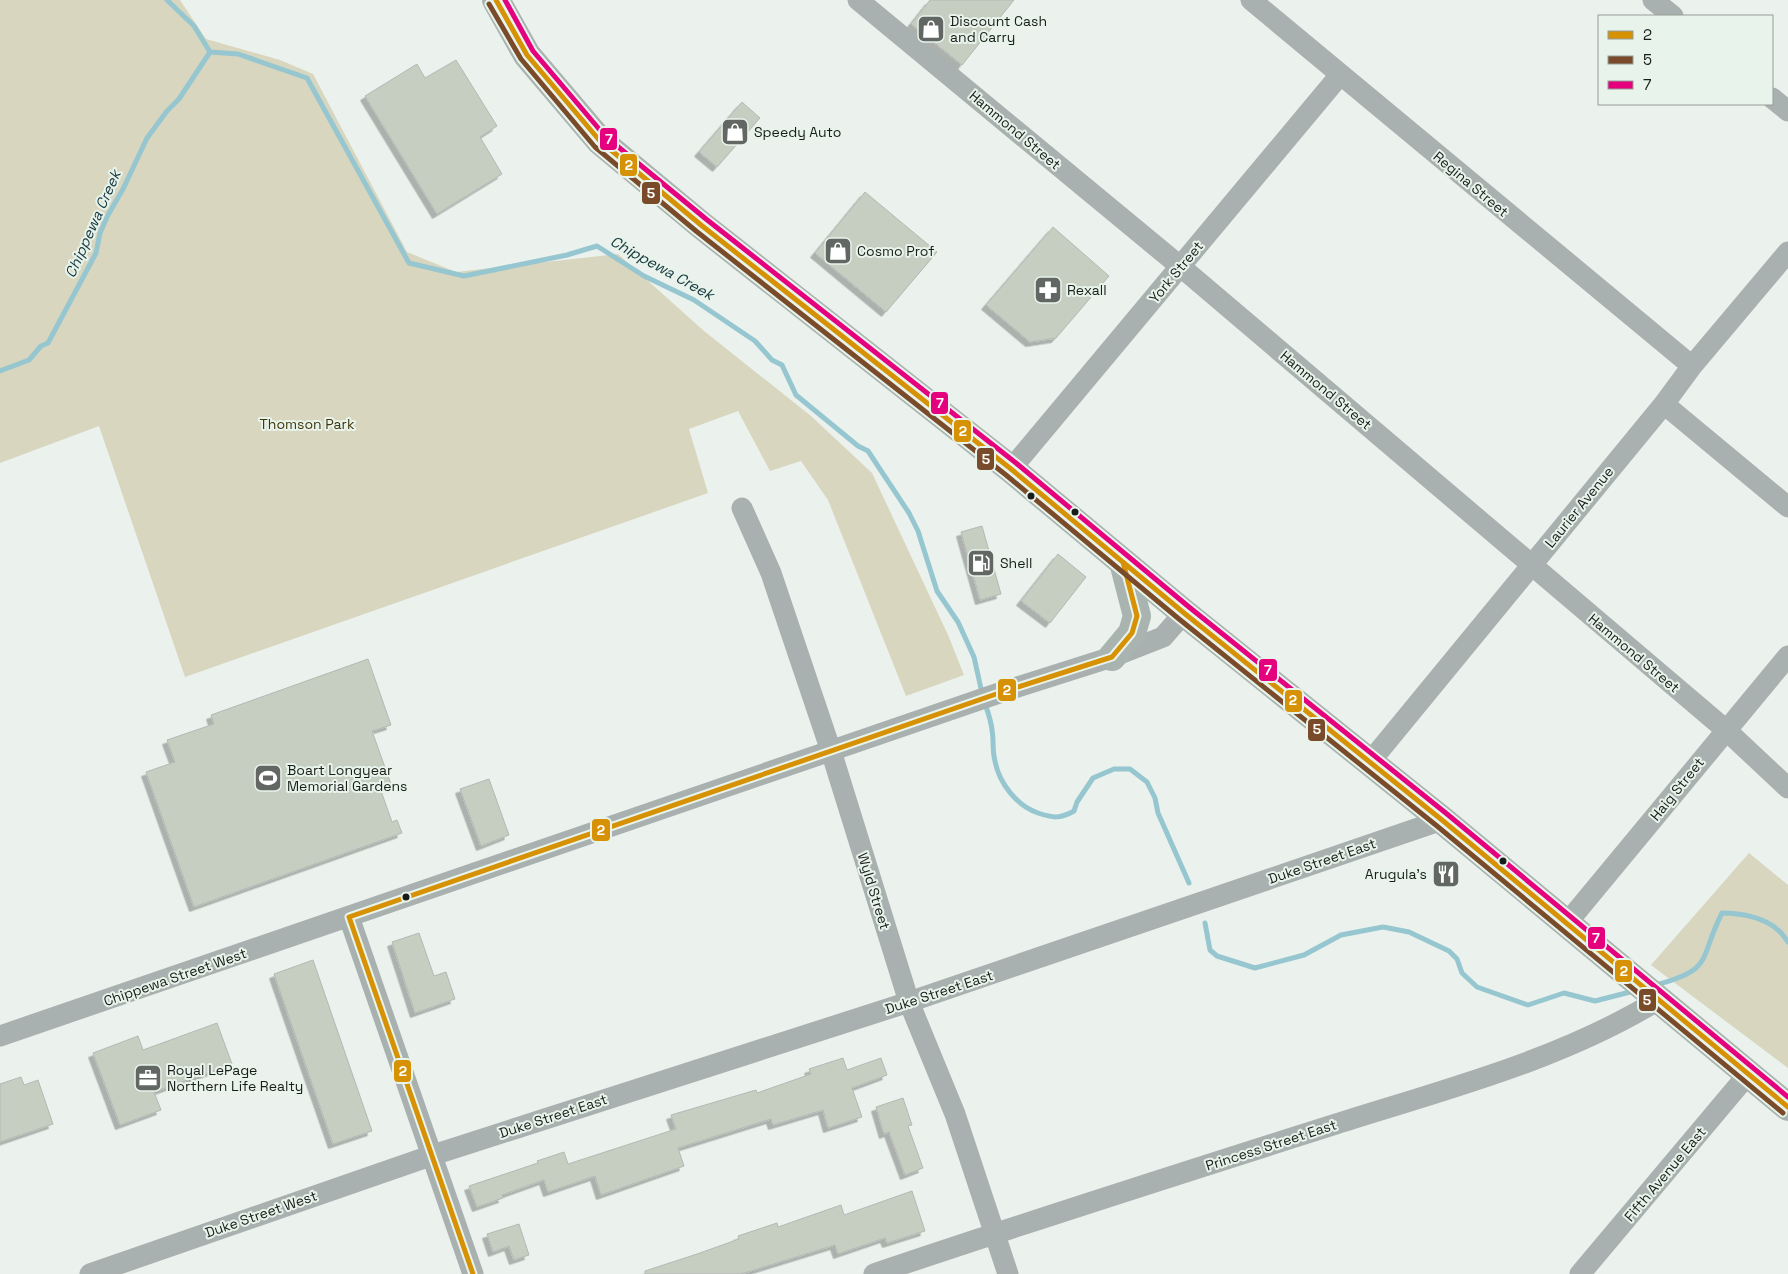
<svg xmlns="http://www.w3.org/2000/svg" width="1788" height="1274" font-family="'Space Grotesk',sans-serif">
  <defs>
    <filter id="shadow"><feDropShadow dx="-4.5" dy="4.5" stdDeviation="0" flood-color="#0004"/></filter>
  </defs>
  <rect width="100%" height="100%" fill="#ebf1ec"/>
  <path fill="#d8d6bf" d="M0 0H180L206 39 280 60 313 74 407 252 456 272 618 254 704 331 811 416 872 473 948 635 964 675 906 696 828 500 801 461 770 471 738 411 689 429 708 493 185 677 99 426 0 463Z
    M1749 853 1788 885V1068L1651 965Z"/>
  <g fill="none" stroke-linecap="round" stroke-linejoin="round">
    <path stroke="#96c6cf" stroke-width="5" d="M167 0 194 26 210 52
      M0 371 29 360 41 346 48 343 96 253 100 233 108 215 123 189 147 138 167 111 179 99 210 52 238 54 307 78 409 263 464 276 567 255 597 246 644 276 694 300 755 341 772 360 782 365 796 395 858 446 868 451 909 513 918 531 937 591 958 622 974 657 982 693
      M985 704C988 712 991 721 992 730 994 740 992 751 995 761 999 783 1017 806 1038 813 1053 818 1060 819 1074 811L1077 802 1093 778 1114 769H1130L1147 782 1155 798 1158 813 1189 883
      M1205 923 1210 950 1217 956 1255 968 1304 955 1341 935 1383 927 1409 932 1449 951 1457 959 1462 973 1477 987 1528 1005 1564 993 1595 1001 1634 991
      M1656 985C1715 969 1698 960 1722 913 1740 913 1764 917 1778 930 1782 933 1785 938 1788 942"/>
  </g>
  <path fill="#c6cdc1" stroke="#b5b8b4" filter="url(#shadow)" d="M930 0H1014L962 65 911 24Z
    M456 60 497 126 480 137 502 174 437 214 365 96 417 64 425 78Z
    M742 102 760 118 717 167 699 152Z
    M865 192 937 252 886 312 815 253Z
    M1053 227 1109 276 1056 338 1030 342 986 305Z
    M982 526 1001 594 980 600 961 532Z
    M1058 554 1086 577 1050 623 1021 601Z
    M368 659 391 725 372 731 391 784 380 788 392 822 397 820 402 833 194 907 146 772 175 762 167 740 214 724 211 715Z
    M489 779 509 835 481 846 460 789Z
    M419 933 434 976 446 972 455 999 415 1013 392 942Z
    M313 960 372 1131 333 1144 274 974Z
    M217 1023 232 1064 154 1092 161 1110 120 1125 93 1053 138 1036 143 1050Z
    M843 1058 847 1070 881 1058 887 1075 852 1088 862 1117 828 1128 823 1110 773 1125 771 1119 678 1148 684 1166 601 1195 595 1176 548 1192 544 1180 502 1195 503 1198 477 1207 469 1186 538 1163 537 1161 564 1152 568 1164 676 1129 671 1115 756 1090 757 1093 811 1074 809 1069Z
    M21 1077 24 1085 38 1080 53 1124 0 1142V1084Z
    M903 1098 912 1125 908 1126 923 1168 905 1175 889 1132 884 1134 876 1107Z
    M912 1191 925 1231 887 1243 885 1238 838 1254 835 1245 741 1274H645V1271L697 1254 739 1239 738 1236 777 1223 778 1227 841 1205 844 1215Z
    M519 1224 529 1255 514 1260 509 1246 493 1252 487 1234Z"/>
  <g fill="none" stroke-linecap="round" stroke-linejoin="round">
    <path stroke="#a8b1af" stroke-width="21" d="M858 0 1181 267 1726 730 1788 788
      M1251 0 1692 366
      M1653 0 1673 16
      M1772 98 1788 111
      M1664 404 1788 507
      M1011 469 1340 75
      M742 508 771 573 831 751 909 1002 955 1114 1008 1274
      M1370 762 1664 404 1692 366 1788 252
      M349 917 473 1274
      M1567 923 1788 656
      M0 1036 1005 691 1112 657 1163 637 1184 613
      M90 1274 433 1155 909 1002 1442 820
      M874 1274C1027 1222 1182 1173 1336 1124 1446 1089 1561 1060 1660 999
      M1580 1274 1749 1073"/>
    <path stroke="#a9b3b0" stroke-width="28" d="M496 0 527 55 600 141 701 225 1011 469 1184 613 1442 820 1788 1107
      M1112 657 1132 633 1137 616 1123 562"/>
    <g stroke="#e8f4eb" stroke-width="9">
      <path id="bus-1" d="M496 0 527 55 600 141 701 225 1011 469 1184 613 1442 820 1788 1107
        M473 1274 349 917 1005 691 1112 657 1132 633 1137 616 1123 562"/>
    </g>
    <g stroke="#e8f4eb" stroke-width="9">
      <path id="bus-2" d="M489 4 521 59 595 147 696 231 1006 475 1179 619 1437 826 1783 1113"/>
    </g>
    <g stroke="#e8f4eb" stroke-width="9">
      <path id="bus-3" d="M505 0 533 51 605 136 706 219 1016 463 1189 607 1447 814 1788 1097"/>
    </g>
    <use href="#bus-1" stroke="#d69104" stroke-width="5"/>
    <use href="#bus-2" stroke="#7a4b2a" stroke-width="5"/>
    <use href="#bus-3" stroke="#e5007d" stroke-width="5"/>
  </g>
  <defs>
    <g id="shop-square" transform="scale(1.4375)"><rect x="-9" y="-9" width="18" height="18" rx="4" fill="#626764" stroke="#e8f4eb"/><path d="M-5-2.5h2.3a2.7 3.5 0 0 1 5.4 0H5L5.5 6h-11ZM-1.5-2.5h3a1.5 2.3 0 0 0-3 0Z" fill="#fff"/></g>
    <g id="pharmacy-square" transform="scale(1.4375)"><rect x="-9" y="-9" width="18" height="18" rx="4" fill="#626764" stroke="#e8f4eb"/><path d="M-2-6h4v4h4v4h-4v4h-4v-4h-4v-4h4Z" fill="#fff"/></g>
    <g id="fuel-square" transform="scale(1.4375)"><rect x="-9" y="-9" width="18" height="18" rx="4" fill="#626764" stroke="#e8f4eb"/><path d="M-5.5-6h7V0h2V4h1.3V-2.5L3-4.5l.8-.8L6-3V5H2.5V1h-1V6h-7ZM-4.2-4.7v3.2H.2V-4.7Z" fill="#fff"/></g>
    <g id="stadium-square" transform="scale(1.4375)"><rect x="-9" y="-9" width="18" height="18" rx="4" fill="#626764" stroke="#e8f4eb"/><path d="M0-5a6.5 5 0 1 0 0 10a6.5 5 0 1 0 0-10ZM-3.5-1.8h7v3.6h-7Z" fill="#fff"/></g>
    <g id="restaurant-square" transform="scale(1.4375)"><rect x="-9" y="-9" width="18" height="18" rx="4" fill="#626764" stroke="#e8f4eb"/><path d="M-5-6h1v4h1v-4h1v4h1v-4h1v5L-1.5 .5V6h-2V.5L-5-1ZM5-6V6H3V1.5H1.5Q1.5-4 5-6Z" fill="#fff"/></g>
    <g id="office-square" transform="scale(1.4375)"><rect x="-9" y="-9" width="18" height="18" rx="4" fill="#626764" stroke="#e8f4eb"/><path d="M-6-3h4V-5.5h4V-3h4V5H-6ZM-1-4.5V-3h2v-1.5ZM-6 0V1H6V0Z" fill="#fff"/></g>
  </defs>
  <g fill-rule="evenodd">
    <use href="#shop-square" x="931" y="29"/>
    <use href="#shop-square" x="735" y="132"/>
    <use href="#shop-square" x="838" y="251"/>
    <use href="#pharmacy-square" x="1048" y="290"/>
    <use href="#fuel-square" x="981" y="563"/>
    <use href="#stadium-square" x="268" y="778"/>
    <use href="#restaurant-square" x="1446" y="874"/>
    <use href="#office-square" x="148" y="1078"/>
  </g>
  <g fill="#191d1a" stroke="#e8f4eb" stroke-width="2">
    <circle cx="1031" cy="496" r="4.5"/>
    <circle cx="1075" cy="512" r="4.5"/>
    <circle cx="1503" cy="861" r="4.5"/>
    <circle cx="406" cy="897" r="4.5"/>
  </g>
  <g text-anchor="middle" stroke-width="4" stroke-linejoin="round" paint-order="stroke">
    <g font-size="14" fill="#191d1a" stroke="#e8f4eb" text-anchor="start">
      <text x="950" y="26">Discount Cash<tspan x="950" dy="16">and Carry</tspan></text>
      <text x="754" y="137">Speedy Auto</text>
      <text x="857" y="256">Cosmo Prof</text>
      <text x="1067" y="295">Rexall</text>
      <text x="1000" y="568">Shell</text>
      <text x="287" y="775">Boart Longyear<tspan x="287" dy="16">Memorial Gardens</tspan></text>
      <text x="1427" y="879" text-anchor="end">Arugula’s</text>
      <text x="167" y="1075">Royal LePage<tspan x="167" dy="16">Northern Life Realty</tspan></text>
    </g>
    <g font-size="14" fill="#191d1a" stroke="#e8f4eb">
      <text transform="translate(1015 130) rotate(40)" y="5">Hammond Street</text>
      <text transform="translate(1471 184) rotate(40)" y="5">Regina Street</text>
      <text transform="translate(1176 272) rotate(-50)" y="5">York Street</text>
      <text transform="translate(1326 390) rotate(40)" y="5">Hammond Street</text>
      <text transform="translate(1579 507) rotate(-51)" y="5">Laurier Avenue</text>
      <text transform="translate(1634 653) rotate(40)" y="5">Hammond Street</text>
      <text transform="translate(1677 789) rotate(-51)" y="5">Haig Street</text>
      <text transform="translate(1322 861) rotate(-19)" y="5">Duke Street East</text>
      <text transform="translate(874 891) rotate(73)" y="5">Wyld Street</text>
      <text transform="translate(175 977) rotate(-19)" y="5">Chippewa Street West</text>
      <text transform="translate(939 992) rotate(-18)" y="5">Duke Street East</text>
      <text transform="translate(553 1116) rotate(-18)" y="5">Duke Street East</text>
      <text transform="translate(1271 1145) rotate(-18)" y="5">Princess Street East</text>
      <text transform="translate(1665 1174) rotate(-50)" y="5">Fifth Avenue East</text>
      <text transform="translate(261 1214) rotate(-19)" y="5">Duke Street West</text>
    </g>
    <g font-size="14" fill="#3f3509" stroke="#e8f4eb">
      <text x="307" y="429">Thomson Park</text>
    </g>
    <g font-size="15" font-style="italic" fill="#17383f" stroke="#e8f4eb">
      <text transform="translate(93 224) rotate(-66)" y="5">Chippewa Creek</text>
      <text transform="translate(662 268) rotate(29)" y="5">Chippewa Creek</text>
    </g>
  </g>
  <g stroke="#e8f4eb" stroke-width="2">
    <rect x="599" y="127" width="19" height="24" rx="5" fill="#e5007d"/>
    <rect x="619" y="153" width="19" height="24" rx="5" fill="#d69104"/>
    <rect x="641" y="181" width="20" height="24" rx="5" fill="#7a4b2a"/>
    <rect x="930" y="391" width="19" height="24" rx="5" fill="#e5007d"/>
    <rect x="953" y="419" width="19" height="24" rx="5" fill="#d69104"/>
    <rect x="976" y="447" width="19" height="24" rx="5" fill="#7a4b2a"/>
    <rect x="1258" y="658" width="20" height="24" rx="5" fill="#e5007d"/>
    <rect x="997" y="678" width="20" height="24" rx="5" fill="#d69104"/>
    <rect x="1284" y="689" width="19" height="24" rx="5" fill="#d69104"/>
    <rect x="1307" y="718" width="19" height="24" rx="5" fill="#7a4b2a"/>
    <rect x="591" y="818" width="20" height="24" rx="5" fill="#d69104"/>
    <rect x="1587" y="926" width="19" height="24" rx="5" fill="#e5007d"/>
    <rect x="1614" y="959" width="19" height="24" rx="5" fill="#d69104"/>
    <rect x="1638" y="988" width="19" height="24" rx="5" fill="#7a4b2a"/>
    <rect x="393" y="1059" width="19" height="24" rx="5" fill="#d69104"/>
  </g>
  <g font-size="14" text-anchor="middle" font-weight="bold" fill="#fff">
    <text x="609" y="144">7</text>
    <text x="629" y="170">2</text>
    <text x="651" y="198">5</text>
    <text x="940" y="408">7</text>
    <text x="963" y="436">2</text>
    <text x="986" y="464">5</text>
    <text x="1268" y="675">7</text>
    <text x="1007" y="695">2</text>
    <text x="1293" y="705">2</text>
    <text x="1317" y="734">5</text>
    <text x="601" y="835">2</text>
    <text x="1596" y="943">7</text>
    <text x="1624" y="976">2</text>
    <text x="1647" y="1005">5</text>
    <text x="403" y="1076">2</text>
  </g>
  <rect x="1598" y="15" width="175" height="90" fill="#e8f4eb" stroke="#959e97"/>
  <rect x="1608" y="31" width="25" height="8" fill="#d69104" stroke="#959e97"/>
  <text x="1643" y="40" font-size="15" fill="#191d1a">2</text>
  <rect x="1608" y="56" width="25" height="8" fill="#7a4b2a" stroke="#959e97"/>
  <text x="1643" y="65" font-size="15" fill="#191d1a">5</text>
  <rect x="1608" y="81" width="25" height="8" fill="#e5007d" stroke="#959e97"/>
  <text x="1643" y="90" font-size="15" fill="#191d1a">7</text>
</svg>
